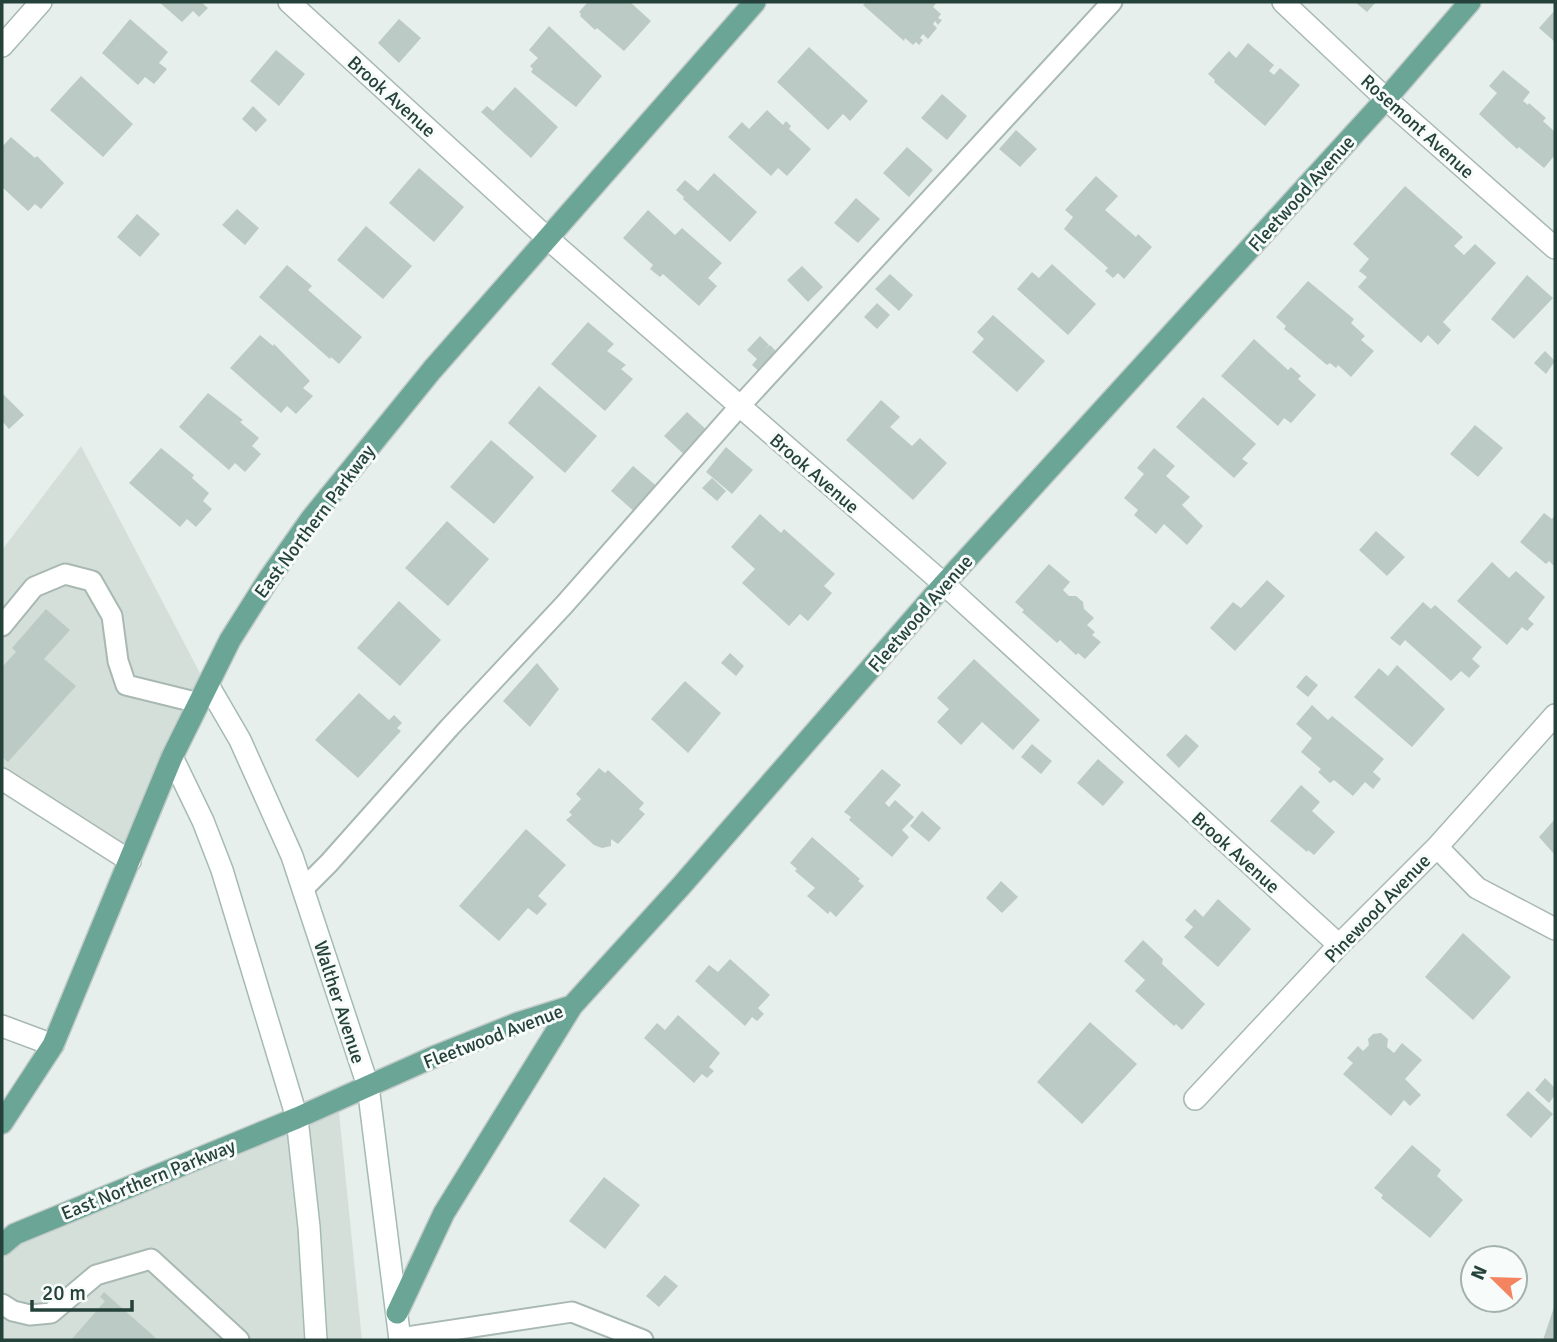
<svg xmlns="http://www.w3.org/2000/svg" width="1557" height="1342" font-family="Signika,sans-serif">
  <rect width="100%" height="100%" fill="#e6efeb"/>
  <path fill="#d4dfda" d="M81 446 213 698 130 863 2 781V550Z
    M338 1102 362 1340H2V1256L35 1231Z"/>
  <path fill="#bbcac4" d="M159 2H201L208 8 199 17 193 11 182 22Z
    M588 2H630L651 21 624 51 597 28 595 30 580 16 581 14 579 12Z
    M866 2H937L933 7 941 14 938 18 942 20 938 25 935 21 933 24 937 28 928 39 923 34 920 38 923 40 919 45 916 42 913 45 905 38 904 41 863 5Z
    M1355 2H1376L1367 12Z
    M1555 10V42L1539 28Z
    M130 19 168 52 159 63 167 69 154 84 145 77 138 85 102 53Z
    M399 19 421 38 399 63 378 43Z
    M549 26 602 76 576 107 531 72 533 69 530 66 538 58 529 50Z
    M1248 43 1274 65 1269 71 1274 75 1280 68 1300 85 1265 126 1214 82 1215 80 1208 74 1229 51 1236 58Z
    M809 47 868 101 850 121 843 114 828 130 777 82Z
    M276 50 305 74 279 106 250 81Z
    M1503 70 1530 92 1523 101 1528 105 1529 103 1546 118 1543 121 1555 132V155L1544 168 1519 147 1517 149 1479 114 1497 93 1489 86Z
    M81 76 133 124 103 157 50 110Z
    M515 87 558 127 531 158 481 112 487 106 493 111Z
    M942 94 967 116 947 140 921 118Z
    M253 106 267 120 256 132 242 119Z
    M767 110 783 125 786 121 791 126 789 129 811 149 787 176 778 168 771 176 728 137 742 122 749 129Z
    M1016 130 1037 149 1020 167 999 149Z
    M11 137 35 158 37 156 64 183 41 209 35 204 28 211 2 187V147Z
    M907 147 933 170 909 197 883 173Z
    M419 168 464 207 434 242 389 203Z
    M714 173 757 212 730 242 683 199 684 197 676 190 685 180 698 191Z
    M1096 176 1118 196 1105 210 1136 237 1138 234 1152 247 1124 279 1118 273 1113 278 1105 271 1108 268 1064 229 1073 217 1065 210Z
    M1405 186 1463 237 1454 246 1464 255 1475 244 1496 263 1443 322 1451 330 1438 345 1428 335 1421 343 1358 287 1367 277 1359 271 1369 259 1353 244Z
    M856 198 880 219 858 243 834 223Z
    M237 209 259 228 245 245 222 225Z
    M648 210 675 235 682 228 722 263 708 278 717 286 699 306 663 274 660 277 650 269 653 265 623 238Z
    M137 214 160 234 140 257 117 237Z
    M366 226 412 266 383 299 337 260Z
    M1052 264 1096 304 1068 335 1017 289 1032 272 1039 278Z
    M287 265 312 286 308 290 362 337 339 364 331 357 330 359 259 297Z
    M802 266 823 287 808 302 787 280Z
    M890 274 913 295 899 311 875 289Z
    M1527 275 1553 298 1514 339 1491 319Z
    M1308 281 1354 319 1351 323 1365 336 1361 340 1374 351 1351 377 1338 365 1336 368 1330 363 1327 365 1284 329 1286 326 1276 317Z
    M877 303 890 315 877 329 864 317Z
    M993 315 1045 361 1017 392 972 352 984 339 977 332Z
    M588 322 614 344 607 351 626 365 621 369 633 379 605 411 551 364Z
    M260 335 273 346 274 344 310 381 303 388 313 396 296 414 287 406 281 413 230 368Z
    M760 336 769 345 764 350 770 345 782 357 764 376 752 365 757 359 747 350Z
    M1254 339 1288 370 1291 367 1301 376 1298 379 1316 395 1291 423 1284 418 1278 426 1221 376Z
    M1545 351 1555 361 1546 374 1534 363Z
    M539 386 597 436 565 473 508 423Z
    M2 393 24 415 9 429 2 421Z
    M208 393 243 420 240 422 259 438 252 446 261 454 245 472 235 463 229 470 179 427Z
    M1203 397 1256 444 1242 459 1248 463 1234 478 1176 427Z
    M881 400 900 417 890 427 912 446 920 438 947 463 913 500 846 440Z
    M687 412 710 433 688 458 664 436Z
    M1475 425 1503 448 1478 477 1450 454Z
    M491 440 534 477 494 524 450 487Z
    M726 447 753 470 732 494 706 472Z
    M161 448 194 475 192 478 209 493 203 501 212 509 196 527 187 519 180 527 129 483Z
    M1154 448 1175 466 1166 476 1190 497 1182 505 1203 526 1187 545 1164 524 1156 534 1134 515 1138 510 1124 498 1144 474 1137 468Z
    M633 466 660 489 637 514 611 491Z
    M712 478 726 491 717 501 702 488Z
    M1544 513 1552 519 1555 515V567L1549 561 1546 564 1520 542Z
    M760 514 781 533 784 529 835 574 824 586 832 593 808 621 800 614 789 626 742 583 755 569 731 547Z
    M447 521 489 559 448 606 405 568Z
    M1376 531 1405 557 1387 576 1359 550Z
    M1492 562 1509 578 1516 571 1545 597 1528 619 1534 624 1527 631 1522 627 1507 645 1457 601Z
    M1049 564 1070 582 1063 590 1069 596H1076L1083 602 1084 609 1094 618 1087 625 1095 632 1092 635 1101 642 1085 659 1078 653 1076 655 1060 640 1057 643 1022 612 1024 610 1015 602Z
    M1267 580 1285 596 1235 651 1210 628 1233 602 1241 608Z
    M399 601 441 640 400 686 357 648Z
    M1423 602 1431 609 1435 605 1482 647 1472 659 1480 666 1469 678 1461 671 1451 681 1405 640 1400 646 1390 638Z
    M46 609 70 630 44 659 76 686 8 762 2 757V667L16 652 12 648Z
    M730 653 744 666 736 676 721 663Z
    M974 659 1040 720 1013 750 982 722 961 745 937 722 949 709 937 698Z
    M537 663 559 689 530 727 503 701Z
    M1397 665 1445 709 1412 747 1354 697 1379 668 1388 676Z
    M1306 675 1318 685 1308 697 1296 687Z
    M685 681 721 713 688 753 651 719Z
    M359 693 389 720 394 715 402 723 397 728 401 731 358 778 315 740Z
    M1312 705 1328 720 1332 716 1384 759 1373 772 1381 779 1373 789 1365 782 1353 796 1334 780 1330 783 1318 772 1321 769 1301 752 1312 738 1296 724Z
    M1186 734 1199 746 1179 768 1166 755Z
    M1032 744 1052 761 1041 774 1021 757Z
    M1098 759 1124 782 1103 806 1077 783Z
    M599 768 605 773 608 770 644 803 639 809 645 814 618 844 611 839V846L602 848 594 845 566 820 572 815 569 812 581 799 576 794Z
    M882 769 901 785 885 803 889 807 895 800 914 817 902 830 909 837 892 857 849 820 851 817 844 812Z
    M1301 785 1320 802 1312 811 1335 832 1314 855 1308 850 1307 852 1270 821Z
    M922 811 941 828 929 842 910 826Z
    M1555 819V855L1539 837Z
    M526 829 566 865 538 896 547 904 537 915 528 908 499 941 459 906Z
    M812 837 860 879 858 881 864 886 836 917 830 911 828 914 807 896 815 888 795 871 797 869 790 863Z
    M1001 881 1018 897 1002 913 986 898Z
    M1218 899 1251 929 1218 967 1184 937 1193 927 1185 920 1195 909 1203 917Z
    M1463 933 1511 977 1473 1020 1425 977Z
    M1143 940 1163 959 1162 964 1205 1004 1182 1030 1176 1024 1174 1026 1135 991 1145 980 1124 961Z
    M730 959 770 995 758 1008 764 1014 757 1021 752 1017 745 1026 695 981 709 965 718 972Z
    M678 1015 720 1053 709 1067 714 1071 707 1078 702 1074 694 1083 644 1038 657 1023 665 1030Z
    M1090 1022 1137 1064 1082 1124 1037 1082Z
    M1381 1033 1388 1039 1387 1047 1394 1053 1402 1043 1422 1060 1405 1079 1421 1095 1410 1106 1404 1100 1391 1116 1343 1074 1353 1063 1347 1058 1358 1046 1363 1051 1369 1045 1368 1039 1373 1034Z
    M1545 1078 1555 1088V1095L1549 1103 1535 1090Z
    M1528 1091 1553 1114 1531 1138 1506 1115Z
    M1412 1145 1441 1170 1437 1176 1463 1200 1430 1238 1381 1198 1383 1195 1374 1188Z
    M604 1177 640 1205 605 1249 569 1221Z
    M665 1275 678 1286 659 1307 646 1296Z
    M104 1292 158 1340H71L105 1301 100 1297Z
    M1555 1304V1340H1543Z"/>
  <g fill="none" stroke-linecap="round" stroke-linejoin="round">
    <g stroke="#a8b8b2" stroke-width="23">
      <path id="service" d="M2 626 34 587 65 574 92 581 112 616 118 661 126 685 199 703
        M303 889 329 863 449 728 564 605 739 407 1112 2
        M2 1304 13 1311 30 1315 51 1313 96 1275 151 1259 239 1340
        M400 1338 572 1312 643 1340"/>
    </g>
    <g stroke="#a8b8b2" stroke-width="24">
      <path id="minor" d="M289 2 546 237 944 584 1339 945
        M1283 2 1386 99 1555 248
        M2 46 41 2
        M2 779 130 861
        M1437 847 1477 888 1555 929
        M2 1026 53 1045
        M1195 1099 1339 945 1437 847 1555 715"/>
    </g>
    <g stroke="#a4bbb3" stroke-width="24">
      <path id="secondary" d="M208 685 240 740 292 856 368 1086 400 1340
        M172 757 203 821 222 870 297 1118 309 1227 316 1340"/>
    </g>
    <g stroke="#c2cac8" stroke-width="24">
      <path id="primary" d="M2 1123 53 1045 172 757 230 640 268 580 311 519 432 370 755 2
        M2 1245 15 1234 297 1118 431 1058 518 1023 572 1006 682 885 944 584 1386 99 1470 2
        M397 1313 444 1213 572 1006"/>
    </g>
    <use href="#service" stroke="#fff" stroke-width="19"/>
    <use href="#minor" stroke="#fff" stroke-width="21"/>
    <use href="#secondary" stroke="#fff" stroke-width="21"/>
    <use href="#primary" stroke="#6aa596" stroke-width="21"/>
  </g>
  <g text-anchor="middle" stroke-width="6" stroke-linejoin="round" paint-order="stroke">
    <g font-size="19" fill="#24423a" stroke="#f7fbf9">
      <text transform="translate(392 96) rotate(42)" y="7">Brook Avenue</text>
      <text transform="translate(1418 126) rotate(42)" y="7">Rosemont Avenue</text>
      <text transform="translate(1301 193) rotate(-48)" y="7">Fleetwood Avenue</text>
      <text transform="translate(815 473) rotate(41)" y="7">Brook Avenue</text>
      <text transform="translate(314 521) rotate(-53)" y="7">East Northern Parkway</text>
      <text transform="translate(920 613) rotate(-49)" y="7">Fleetwood Avenue</text>
      <text transform="translate(1236 852) rotate(42)" y="7">Brook Avenue</text>
      <text transform="translate(1377 908) rotate(-46)" y="7">Pinewood Avenue</text>
      <text transform="translate(340 1002) rotate(72)" y="7">Walther Avenue</text>
      <text transform="translate(493 1036) rotate(-21)" y="7">Fleetwood Avenue</text>
      <text transform="translate(148 1179) rotate(-22)" y="7">East Northern Parkway</text>
    </g>
  </g>
  <rect width="1557" height="1342" fill="none" stroke="#24423a" stroke-width="7"/>
  <g transform="translate(1494 1279) rotate(293)"><circle r="33" fill="#f7fbf9" stroke="#a3b1ad" stroke-width="2"/>
  <path d="M0-5L12 26L0 18L-12 26Z" fill="#f4845f"/>
  <text y="-10" font-size="19" font-weight="bold" text-anchor="middle" fill="#24423a">N</text>
  </g>
  <path d="M32 1300v10h100v-10" fill="none" stroke="#24423a" stroke-width="3.5"/>
  <text x="42" y="1300" font-size="21" fill="#24423a" stroke="#f7fbf9" stroke-width="5" paint-order="stroke">20 m</text>
</svg>
